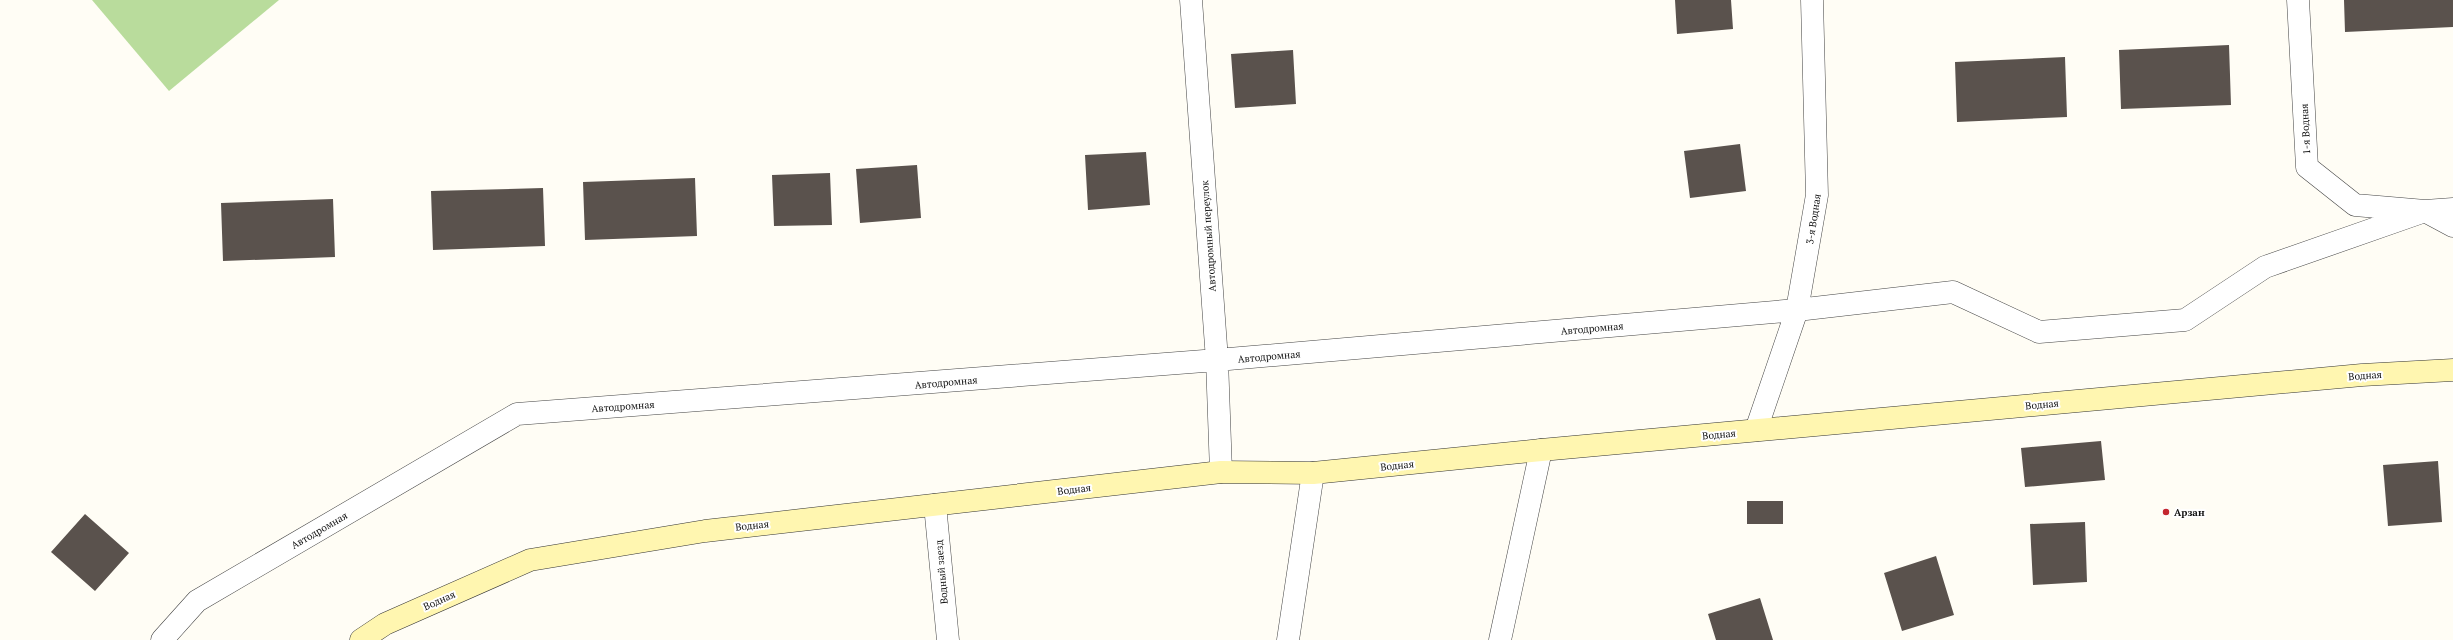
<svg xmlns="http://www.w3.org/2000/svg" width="2453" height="640" font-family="'PT Serif',serif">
  <rect width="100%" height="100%" fill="#fffdf5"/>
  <path fill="#b9dc9c" d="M92 0H279L169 91Z"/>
  <path fill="#5a524d" d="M1675 0H1731L1733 29 1677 34Z
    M2344 0H2453V27L2345 32Z
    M2229 45 2231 105 2121 109 2119 50Z
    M1293 50 1296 104 1235 108 1231 54Z
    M2065 57 2067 117 1957 122 1955 62Z
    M1740 144 1746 191 1690 198 1684 151Z
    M1146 152 1150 205 1088 210 1085 155Z
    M917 165 921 218 860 223 856 169Z
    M830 173 832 225 774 226 772 175Z
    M695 178 697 236 585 240 583 182Z
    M543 188 545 246 433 250 431 191Z
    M333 199 335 257 223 261 221 203Z
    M2101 441 2105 480 2025 487 2021 448Z
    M2438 461 2442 522 2388 526 2383 465Z
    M1747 501H1783V524H1747Z
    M85 514 129 553 95 591 51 552Z
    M2085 522 2087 582 2033 585 2030 524Z
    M1936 556 1954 615 1902 631 1884 573Z
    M1760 598 1773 640H1716L1708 614Z"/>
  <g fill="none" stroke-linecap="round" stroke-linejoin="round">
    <g stroke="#444" stroke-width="23">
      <path id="street" d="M1191 0 1217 360 1221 472
        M2298 0 2307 167 2355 205 2425 211 2453 226
        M1756 430 1797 310 1817 195 1812 0
        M935 505 948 640
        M162 640 197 601 517 414 1217 360 1797 310 1953 292 2039 332 2185 320 2265 267 2425 211 2453 209
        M1288 640 1313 473
        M1500 640 1541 450"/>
    </g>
    <g stroke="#333" stroke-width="23">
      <path id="secondary" d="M361 640 385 624 530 560 705 531 1221 472 1313 473 1541 450 2362 375 2453 370"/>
    </g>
    <use href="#street" stroke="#fff" stroke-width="22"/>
    <use href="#secondary" stroke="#fff6b0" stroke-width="22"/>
  </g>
  <circle fill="#c4262e" stroke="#fff" stroke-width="1.5" cx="2166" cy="512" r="4"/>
  <g text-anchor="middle" stroke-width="4" stroke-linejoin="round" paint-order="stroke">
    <g font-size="10" fill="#111" stroke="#fff">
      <text transform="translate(2305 129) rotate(-93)" y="4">1-я Водная</text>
      <text transform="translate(1813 219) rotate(-81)" y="4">3-я Водная</text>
      <text transform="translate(1208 236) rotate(-94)" y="4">Автодромный переулок</text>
      <text transform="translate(1592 328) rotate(-5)" y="4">Автодромная</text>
      <text transform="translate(1269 356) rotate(-5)" y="4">Автодромная</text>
      <text transform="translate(2365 375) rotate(-4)" y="4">Водная</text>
      <text transform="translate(946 382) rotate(-5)" y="4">Автодромная</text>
      <text transform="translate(2042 404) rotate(-5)" y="4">Водная</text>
      <text transform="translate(623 406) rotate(-4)" y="4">Автодромная</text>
      <text transform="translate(1719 434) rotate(-5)" y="4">Водная</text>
      <text transform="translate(1397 465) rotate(-6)" y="4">Водная</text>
      <text transform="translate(1074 489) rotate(-7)" y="4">Водная</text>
      <text transform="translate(752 525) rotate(-6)" y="4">Водная</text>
      <text transform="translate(319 530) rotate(-30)" y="4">Автодромная</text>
      <text transform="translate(941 572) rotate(-95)" y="4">Водный заезд</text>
      <text transform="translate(439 600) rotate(-24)" y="4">Водная</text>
    </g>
    <g font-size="10" font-weight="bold" fill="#111" stroke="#fff" text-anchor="start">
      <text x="2174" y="516">Арзан</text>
    </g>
  </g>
</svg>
